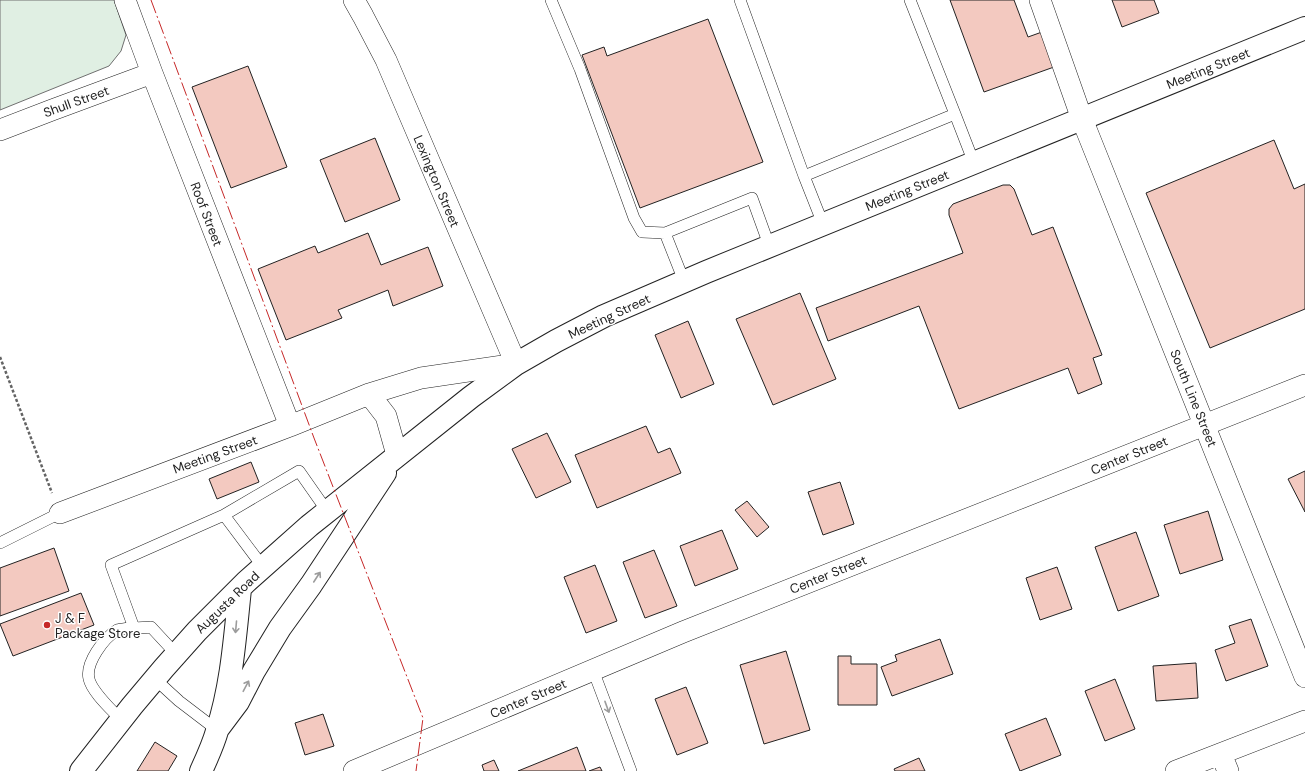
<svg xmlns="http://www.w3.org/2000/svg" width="1305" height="771" font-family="'DM Sans',sans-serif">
  <rect width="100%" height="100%" fill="#fff"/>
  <path fill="#e0efe3" stroke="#6f6f6f" d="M0 0H114L126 35 121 51 109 66 0 110Z"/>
  <path fill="#f3c9c0" stroke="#222" d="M950 0H1014L1028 37 1042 32 1054 67 984 92Z
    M1112 0H1154L1159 13 1122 27Z
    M708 19 763 162 640 208 582 55 604 47 607 56Z
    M248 66 287 167 231 188 192 87Z
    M375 138 400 200 345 222 320 160Z
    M1274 140 1294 189 1305 184V309L1210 348 1146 193Z
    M1003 185H1010L1014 189 1032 235 1053 227 1102 355 1093 358 1102 384 1078 394 1068 368 959 409 919 306 828 341 816 308 963 253 949 215V209L953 204Z
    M368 233 381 265 428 247 443 286 393 306 388 290 338 310 342 318 286 340 258 269 315 246 318 253Z
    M800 293 836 379 773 405 736 319Z
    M688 321 714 384 681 398 655 335Z
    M646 426 658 453 670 448 681 473 597 508 575 455Z
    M547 433 571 482 536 498 512 449Z
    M251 462 259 482 217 499 209 479Z
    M1305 471V512L1288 479Z
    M840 482 854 524 823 535 808 492Z
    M747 501 769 527 757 537 735 510Z
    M1208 511 1223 560 1180 574 1164 525Z
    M722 530 738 569 695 586 680 546Z
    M1136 532 1159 596 1118 611 1095 547Z
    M54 548 69 591 0 616V568Z
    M654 550 677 606 645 618 623 562Z
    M595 565 617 621 586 633 564 577Z
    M1057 567 1072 609 1040 620 1026 578Z
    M81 593 94 625 13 656 0 624Z
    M1251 619 1268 666 1226 681 1215 650 1235 643 1229 626Z
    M940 639 953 674 892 696 881 667 897 661 895 655Z
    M786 651 810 730 764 744 740 665Z
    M838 656H851V664H877V705H838Z
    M1196 663 1198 698 1156 701 1153 666Z
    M1115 679 1135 729 1105 741 1085 691Z
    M686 687 708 743 677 755 655 699Z
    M323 714 334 746 305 755 295 723Z
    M1046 718 1061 755 1020 771 1005 734Z
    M155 742 177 756 168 771H137Z
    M577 747 586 771H518Z
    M919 758 925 771H895L894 769Z
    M494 760 499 771H484L482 765Z
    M600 767 602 771H589Z"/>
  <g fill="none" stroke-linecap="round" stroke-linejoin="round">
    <g stroke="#222" stroke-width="12">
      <path id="lane" d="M551 0 580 69 634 218 642 232 665 233
        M740 0 804 176 823 224
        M955 114 974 163
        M804 176 955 114 910 0
        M684 281 665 233 752 198 769 245
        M224 515 299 471 327 511
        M0 543 60 513
        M134 628 111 565 224 515 263 567
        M593 670 631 771
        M155 679 179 701 217 730
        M121 720C111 709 92 692 89 679 85 663 104 638 117 630 121 628 144 628 151 627L176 654"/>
    </g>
    <g stroke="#222" stroke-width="22">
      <path id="street" d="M125 0 152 73 290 426
        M1040 0 1082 119 1305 677
        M0 130 52 110 152 73
        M369 394 386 416 397 455
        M60 513 290 426 369 394 421 378 516 364 386 60 363 16 354 0
        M1221 754 1228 771
        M354 771 683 632 1305 385
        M1176 771 1305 721"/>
    </g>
    <g stroke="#222" stroke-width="24">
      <path id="primary" d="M217 730 238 702 254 671 280 628 311 585 385 473
        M81 771 132 706 164 668 197 631 246 582 309 526 471 397 516 364 556 341 604 316 706 272 1305 28
        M201 771C207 758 213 745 217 731 232 685 235 636 240 589"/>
    </g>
    <path stroke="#646464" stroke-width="2.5" stroke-dasharray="3 2" stroke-linecap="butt" d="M0 357 52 493"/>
    <use href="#lane" stroke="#fff" stroke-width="11"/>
    <use href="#street" stroke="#fff" stroke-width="21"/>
    <use href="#primary" stroke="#fff" stroke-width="22"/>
    <path stroke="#c62828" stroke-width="1" stroke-dasharray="14 3 2 3" stroke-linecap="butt" d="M151 0 314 438 423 718 416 771"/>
  </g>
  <defs><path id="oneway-shaft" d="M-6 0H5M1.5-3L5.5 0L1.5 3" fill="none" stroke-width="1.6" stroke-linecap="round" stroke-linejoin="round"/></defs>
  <g stroke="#9c9c9c">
    <use href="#oneway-shaft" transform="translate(317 577) rotate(-57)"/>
    <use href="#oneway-shaft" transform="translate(236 627) rotate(95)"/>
    <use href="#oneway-shaft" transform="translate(246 686) rotate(-62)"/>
    <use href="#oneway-shaft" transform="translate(607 707) rotate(70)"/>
  </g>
  <circle fill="#c62828" stroke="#fff" stroke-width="1.5" cx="47" cy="625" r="4"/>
  <g text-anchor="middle" stroke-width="3" stroke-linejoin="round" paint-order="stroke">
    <g font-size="13" fill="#222" stroke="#fff">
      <text transform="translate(1208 68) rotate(-22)" y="5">Meeting Street</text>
      <text transform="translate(76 101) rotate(-20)" y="5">Shull Street</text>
      <text transform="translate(437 181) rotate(67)" y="5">Lexington Street</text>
      <text transform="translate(907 190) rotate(-22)" y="5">Meeting Street</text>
      <text transform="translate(207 214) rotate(69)" y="5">Roof Street</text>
      <text transform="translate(609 316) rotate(-25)" y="5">Meeting Street</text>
      <text transform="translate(1194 398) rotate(68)" y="5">South Line Street</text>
      <text transform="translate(215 454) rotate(-20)" y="5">Meeting Street</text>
      <text transform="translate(1129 455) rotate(-22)" y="5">Center Street</text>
      <text transform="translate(828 574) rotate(-22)" y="5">Center Street</text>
      <text transform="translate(227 602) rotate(-44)" y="5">Augusta Road</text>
      <text transform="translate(528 698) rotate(-23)" y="5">Center Street</text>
    </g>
    <g font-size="13" fill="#222" stroke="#fff" text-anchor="start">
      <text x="55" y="623">J &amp; F<tspan x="55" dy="15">Package Store</tspan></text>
    </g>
  </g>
</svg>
